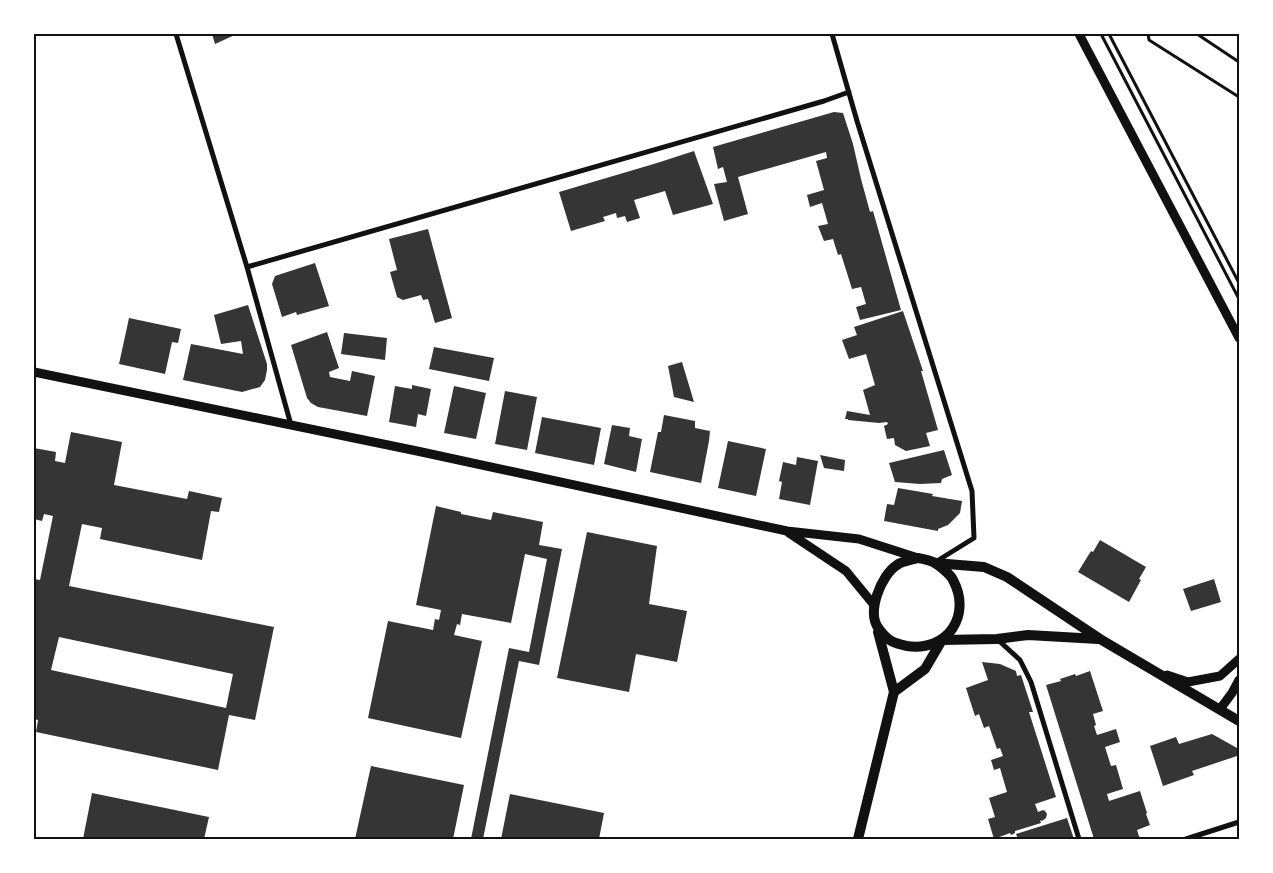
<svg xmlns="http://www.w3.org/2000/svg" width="1273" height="873" font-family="Rubik,sans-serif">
  <rect width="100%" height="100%" fill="#fff"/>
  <path fill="#353535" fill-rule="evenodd" d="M212 34H237L215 44Z
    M834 112 843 113 853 144 861 179 870 212 873 211 901 310 860 320 856 307 866 304 861 287 852 289 841 254 838 255 833 239 824 241 818 226 828 224 822 203 810 207 807 195 824 190 816 161 827 158 826 152 738 177 748 214 724 221 714 184 727 182 723 167 718 169 713 147Z
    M694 151 713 204 673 215 665 191 634 200 640 218 627 222 625 216 617 218 616 213 603 217 605 221 571 231 559 192 657 163Z
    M428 229 452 318 435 323 428 299 423 300 421 295 403 300 397 297 390 272 397 270 389 239Z
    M315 263 329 306 297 315 296 312 282 317 272 284 275 276Z
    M248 305 267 364V370L265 380 260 387 242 392 183 380 191 344 243 354 241 341 221 344 214 315Z
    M903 311 923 371H921L938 430 926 433 930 446 906 451 895 445 894 438 887 439 884 426 888 424 887 422 879 423 848 420V419H845L847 411 870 415 863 390 875 385 866 354 849 359 842 340 857 335 854 327Z
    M129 318 181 329 178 343 172 342 165 374 119 364Z
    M327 332 339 368 329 372 330 377 350 381 352 371 375 376 367 416 318 407 311 403 307 398 291 345Z
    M344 333 387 338 385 360 341 354Z
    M434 347 494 358 489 381 429 369Z
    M682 362 694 402 674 397 668 366Z
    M412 385 431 389 426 416 418 414 416 427 389 422 395 386 412 389Z
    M454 386 486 393 476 439 444 433Z
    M505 391 537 397 527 450 495 444Z
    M664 415 695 421V428L710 431 709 441 701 483 650 472 658 432H661Z
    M542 417 601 428 594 465 535 453Z
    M612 425 630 428 629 436 642 439 636 472 604 464Z
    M71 432 122 442 114 485 187 499 189 491 222 498 219 512 211 511 202 560 100 539 102 528 82 524 69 586 274 627 255 720 229 715 218 770 36 732 38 720 34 719V579L40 580 53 516 44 514 42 521 34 519V448L56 452 55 461 65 463ZM59 637 233 674 226 708 51 670Z
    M728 441 766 449 756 496 718 488Z
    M944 450 952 475 942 479 941 483 920 484 895 482 889 463Z
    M820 455 845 460 844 471 824 468Z
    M797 457 818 461 810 505 779 499 782 482 779 481 783 462 796 465Z
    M898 488 933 494 932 496 962 501 960 513 948 525 938 529V531L884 521 887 504 894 505Z
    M436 506 461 512V514L491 520 493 512 543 522 539 545 562 549 539 665 519 661 483 839H471L509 648 529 652 547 559 525 554 511 623 462 614 460 625 457 624 454 635 482 641 461 738 368 718 388 621 433 630 435 619 439 620 441 610 416 605Z
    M587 532 657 546 649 604 687 611 677 662 636 654 629 692 557 678Z
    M1100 540 1146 567 1139 579 1141 580 1129 602 1078 572 1091 551 1093 552Z
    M1214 579 1221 602 1191 611 1183 589Z
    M982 662 1000 664 1016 671 1017 676 1021 675 1033 712H1029L1056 797 1035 804 1038 812 1043 810 1045 811 1047 814 1046 818 1042 821 1040 820 1041 823 1015 831V833L1011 835 1010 833 994 839 988 819 995 817 989 798 1007 792 1000 768 994 770 991 760 1003 756 1000 748 997 749 989 726 984 728 979 714 975 716 966 688 988 680Z
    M1090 671 1103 711 1093 714 1096 725 1094 726 1097 735 1116 729 1120 742 1105 747 1111 766 1116 765 1123 789 1107 794 1109 801 1140 791 1147 813 1146 814 1150 825 1137 830 1140 839H1094L1046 685 1061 681 1060 679 1075 674 1076 676Z
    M1212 734 1237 748 1239 750 1237 756 1192 771 1194 775 1163 786 1150 746 1176 737 1179 744Z
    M371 766 464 785 453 839H355Z
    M92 793 209 817 204 839H83Z
    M510 794 604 813 599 839H501Z
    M1067 818 1074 839H1018L1016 834Z"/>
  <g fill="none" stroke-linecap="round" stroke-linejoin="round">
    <path stroke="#111" stroke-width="3" d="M1101 34 1239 299
      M1109 34 1239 283
      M1148 34 1149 40 1239 97
      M1197 34 1239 62"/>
    <path stroke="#111" stroke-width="5" d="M176 34 247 267 291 425
      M832 34 857 121 972 491 974 538 937 561
      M247 267 824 101 849 92
      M997 639 1020 660 1031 682 1079 839
      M1186 839 1239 822"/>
    <path stroke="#111" stroke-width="9" d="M1079 34 1239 338
      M34 372 417 451 787 531 859 539 918 558
      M789 533 846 571 874 605V610
      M1167 675 1188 682 1220 676 1239 659
      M1220 709 1232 693 1239 680"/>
    <path stroke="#111" stroke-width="10" d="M918 558C923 559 929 560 933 562 938 564 951 575 953 580 972 615 948 652 907 646 893 643 888 641 879 629 866 613 881 575 897 565 902 561 912 560 918 558Z
      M935 563 984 567 1007 577 1100 639 1239 721
      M942 640 997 639 1028 635 1098 639
      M894 692 925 669 942 640
      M858 839 894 692 878 632"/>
  </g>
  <rect width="1273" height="873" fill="none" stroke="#ffffff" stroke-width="70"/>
  <rect x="35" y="35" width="1203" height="803" fill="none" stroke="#111" stroke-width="2"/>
</svg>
